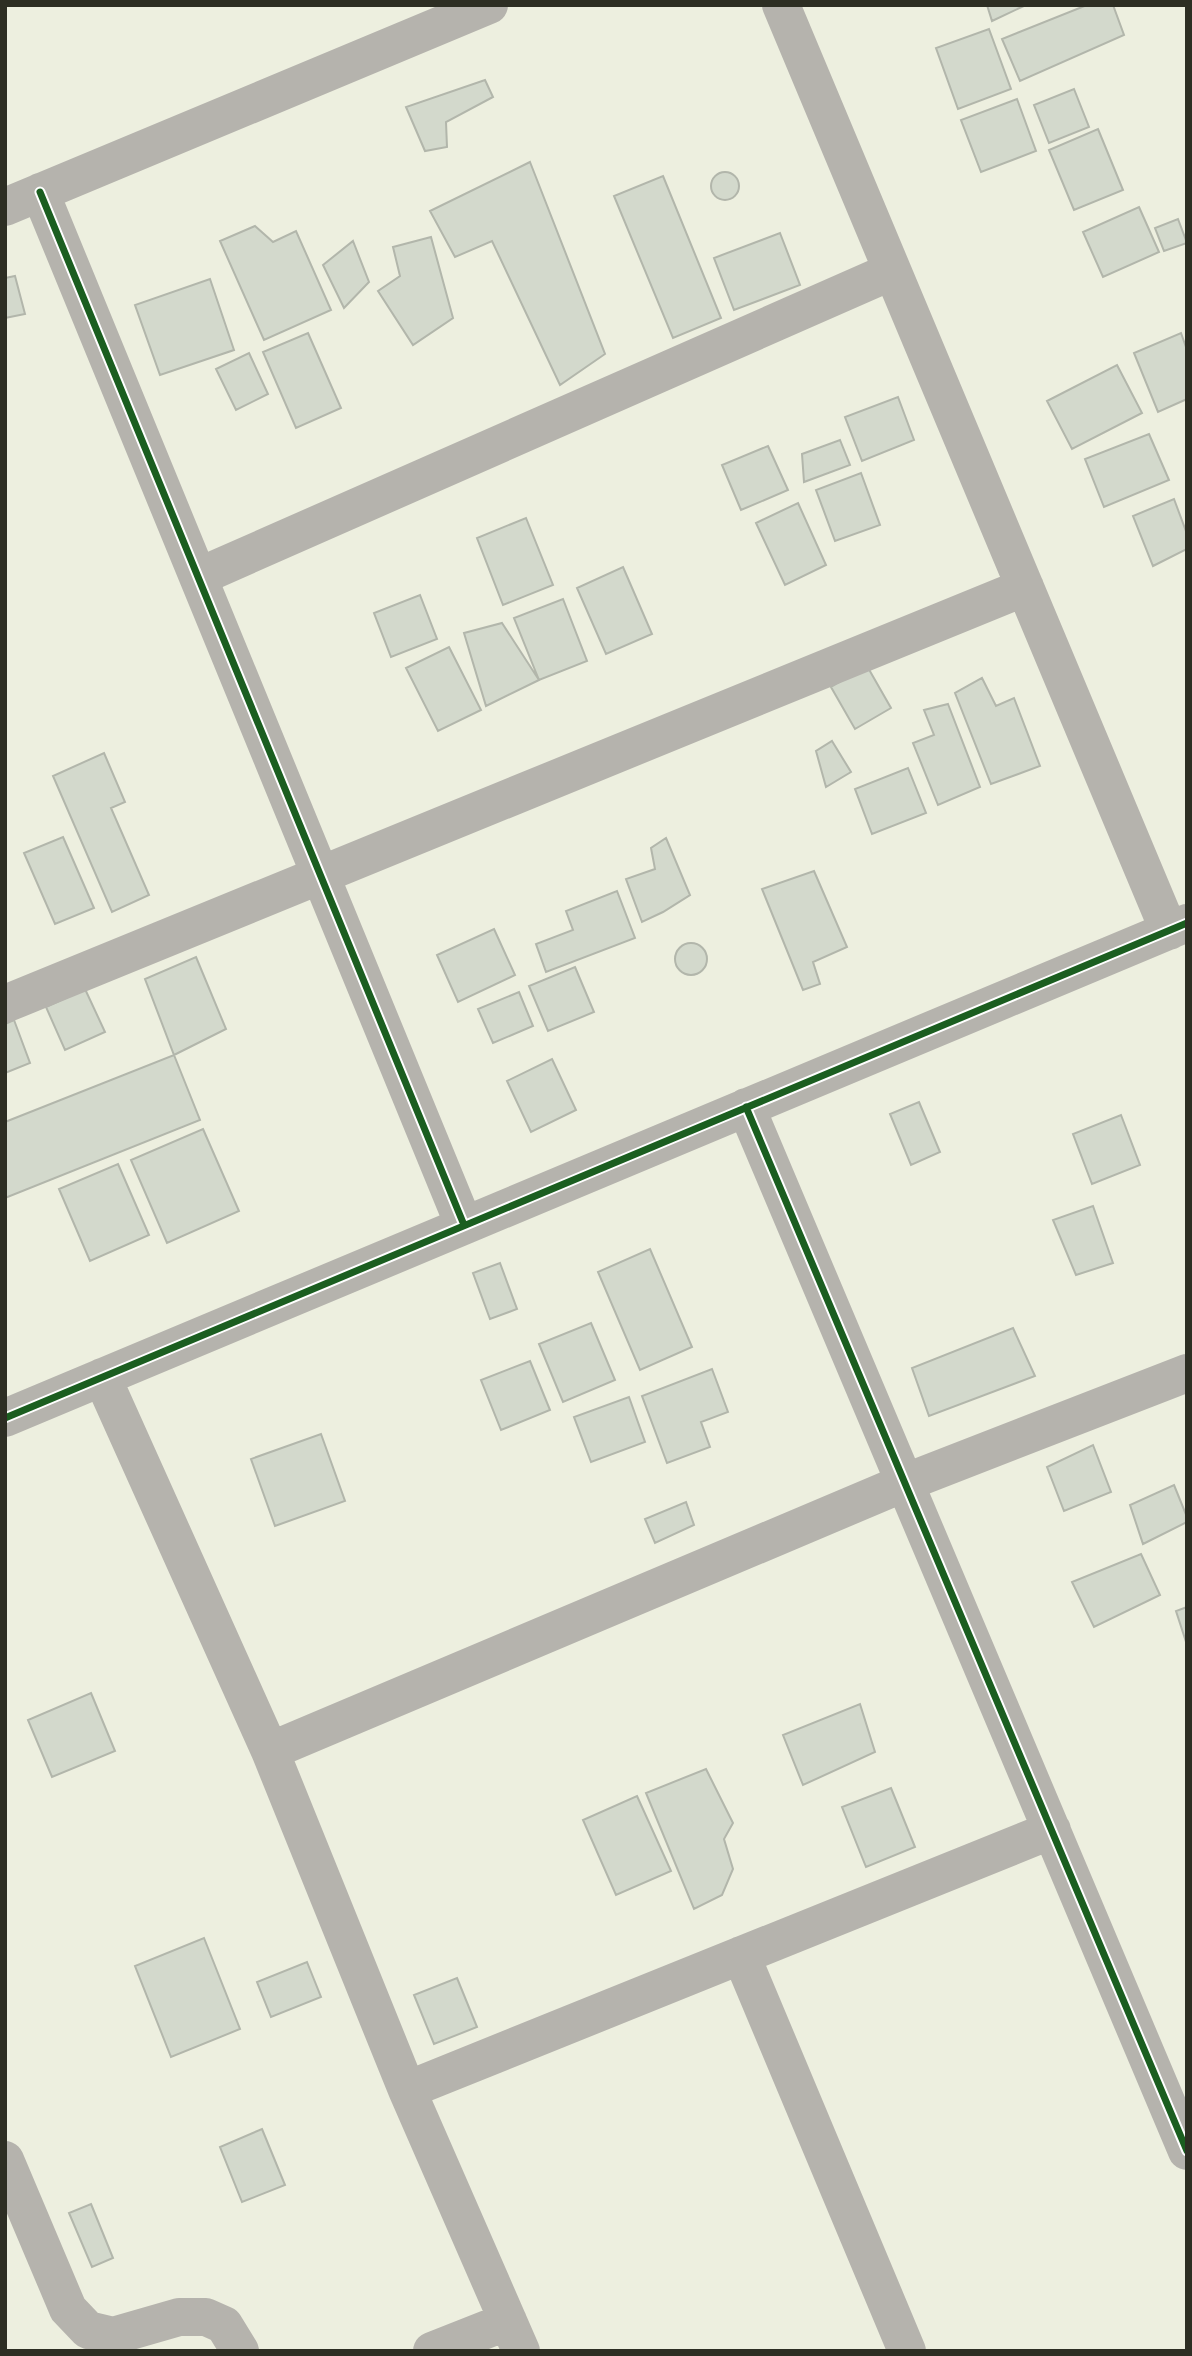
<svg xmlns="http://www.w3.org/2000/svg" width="1192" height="2356" font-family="'Source Sans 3',sans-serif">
  <rect width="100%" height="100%" fill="#edefdf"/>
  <path fill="#d3d9cc" stroke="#b2b6ab" stroke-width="2" d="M987 5H1026L992 21Z
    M1087 5H1113L1124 35 1020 81 1002 39Z
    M989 29 1011 89 958 109 936 48Z
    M485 80 493 97 446 122 447 147 425 151 406 107Z
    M1074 89 1089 127 1049 143 1034 105Z
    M1017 99 1036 151 981 172 961 120Z
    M1098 129 1123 190 1074 210 1049 150Z
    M530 162 605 354 560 385 492 241 455 257 430 211Z
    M711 186a14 14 0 1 1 28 0a14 14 0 1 1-28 0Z
    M663 176 721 318 673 338 614 196Z
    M1139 207 1159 252 1103 277 1083 232Z
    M1178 219 1187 243 1164 251 1155 228Z
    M255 226 273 242 296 231 331 310 264 340 220 241Z
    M780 233 800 285 734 310 714 258Z
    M431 237 453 318 413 345 378 291 400 276 393 247Z
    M353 241 369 282 344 308 323 265Z
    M15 276 25 314 5 318V278Z
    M210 279 234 350 160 375 135 305Z
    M308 333 341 408 296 428 263 352Z
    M1181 333 1187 350V399L1158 412 1134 353Z
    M249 353 268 394 236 410 216 369Z
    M1117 365 1142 413 1072 449 1047 401Z
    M898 397 914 440 862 461 845 417Z
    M1149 434 1169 480 1104 507 1085 459Z
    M840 440 850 465 804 482 802 454Z
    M768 446 788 490 741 510 722 465Z
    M861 473 880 525 835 541 816 490Z
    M1174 499 1187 534V549L1153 566 1133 516Z
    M798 503 826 565 785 585 756 523Z
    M526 518 553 585 503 605 477 538Z
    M623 567 652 634 606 654 577 588Z
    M420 595 437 639 391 657 374 613Z
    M563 599 587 661 539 680 514 618Z
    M502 623 539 680 486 706 464 633Z
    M449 647 481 710 438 731 406 668Z
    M867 666 891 708 855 729 831 687Z
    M982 678 996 706 1014 698 1040 766 991 784 955 693Z
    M948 704 980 787 938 805 913 743 934 735 924 710Z
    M832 741 851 772 826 787 816 751Z
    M104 753 125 802 111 808 149 895 112 912 53 776Z
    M908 768 926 813 872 834 855 789Z
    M63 837 94 908 55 924 24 853Z
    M666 838 690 895 663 912 642 922 626 879 655 869 651 848Z
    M814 871 847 947 813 962 820 984 803 990 762 889Z
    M617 891 635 938 546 972 536 944 573 930 566 911Z
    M494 929 515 975 458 1002 437 955Z
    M675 959a16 16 0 1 1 32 0a16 16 0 1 1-32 0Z
    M196 957 226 1029 174 1055 145 979Z
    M575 967 594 1012 548 1031 529 986Z
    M85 989 105 1032 65 1050 46 1007Z
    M519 992 533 1026 493 1043 478 1009Z
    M14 1020 30 1063 5 1073V1024Z
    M174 1055 200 1120 5 1198V1122Z
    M552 1059 576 1110 531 1132 507 1081Z
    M919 1102 940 1152 911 1165 890 1114Z
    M1121 1115 1140 1165 1092 1184 1073 1134Z
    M203 1129 239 1211 167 1243 131 1160Z
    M118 1164 149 1235 90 1261 59 1189Z
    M1093 1206 1113 1263 1076 1275 1053 1220Z
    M650 1249 692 1347 640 1370 598 1272Z
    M500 1263 517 1309 490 1319 473 1273Z
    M591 1323 615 1380 563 1402 539 1344Z
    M1013 1328 1035 1376 929 1416 912 1368Z
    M530 1361 550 1410 501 1430 481 1380Z
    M712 1369 728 1412 701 1422 710 1447 667 1463 642 1396Z
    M629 1397 645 1442 591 1462 574 1417Z
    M321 1434 345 1501 275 1526 251 1459Z
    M1093 1445 1111 1492 1064 1511 1047 1467Z
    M1174 1485 1187 1517V1522L1143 1544 1130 1505Z
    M686 1502 694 1525 655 1543 645 1519Z
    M1141 1554 1160 1595 1094 1627 1072 1582Z
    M1187 1607V1645L1176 1611Z
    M91 1693 115 1751 52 1777 28 1720Z
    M860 1704 875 1752 803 1785 783 1735Z
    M706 1769 733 1823 724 1839 733 1869 722 1895 694 1909 646 1793Z
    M891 1788 915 1847 866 1867 842 1807Z
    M637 1796 671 1871 616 1895 583 1820Z
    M204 1938 240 2029 171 2057 135 1966Z
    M307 1962 321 1997 271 2017 257 1982Z
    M457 1978 477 2027 434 2044 414 1995Z
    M262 2129 285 2185 242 2202 220 2147Z
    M91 2204 113 2258 92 2267 69 2213Z"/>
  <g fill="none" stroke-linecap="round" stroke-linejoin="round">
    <path stroke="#b5b3ad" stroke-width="38" d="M781 5 1169 931
      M40 192 464 1225
      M5 207 489 5
      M198 577 892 271
      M5 1004 1025 587
      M746 1107 1187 2151
      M102 1377 270 1751 407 2090 521 2351
      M5 1418 1187 923
      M270 1751 904 1483 1187 1373
      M741 1955 907 2351
      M407 2090 1052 1830
      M5 2160 68 2309 88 2330 113 2336 179 2317H206L224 2325 240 2351
      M432 2351 508 2321"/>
    <g stroke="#fff" stroke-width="11">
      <path id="cycleway" d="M40 192 464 1225
        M746 1107 1187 2151
        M5 1418 1187 923"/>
    </g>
    <use href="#cycleway" stroke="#1b5e20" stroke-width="7"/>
  </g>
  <rect width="1192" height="2356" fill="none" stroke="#2d2e23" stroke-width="14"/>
</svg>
